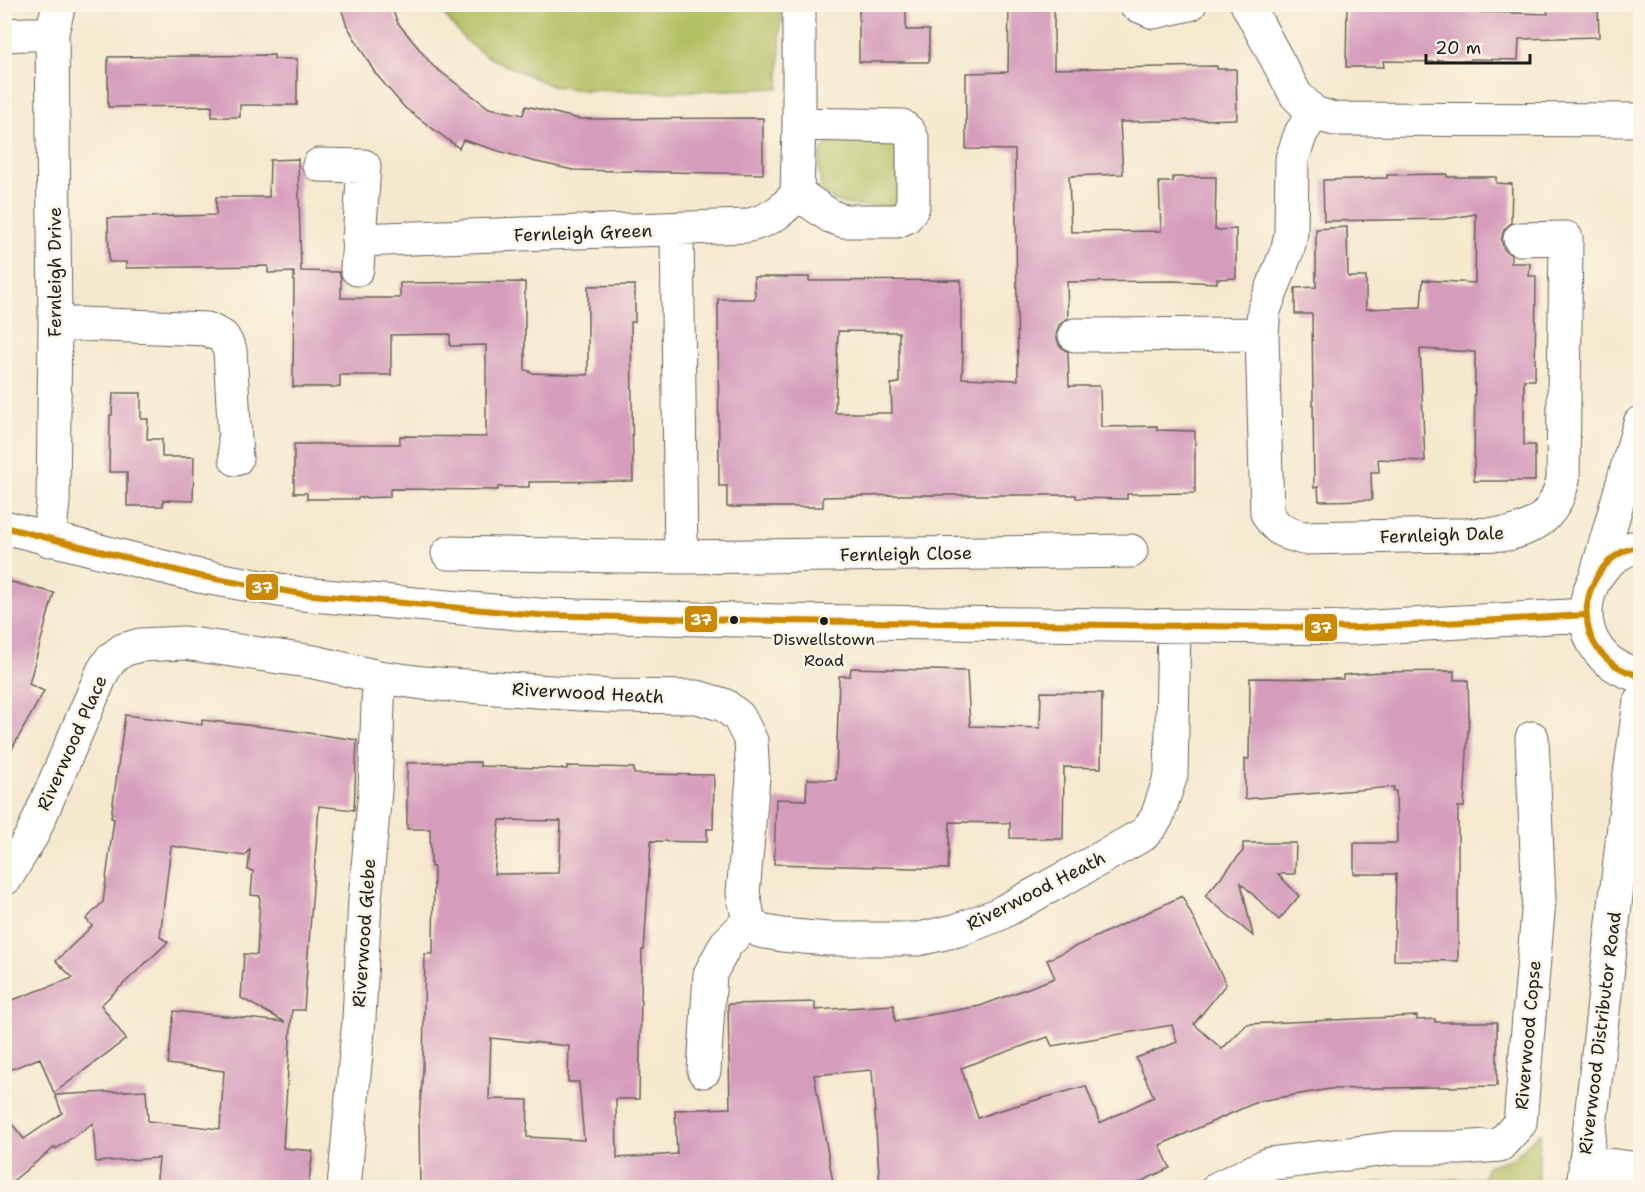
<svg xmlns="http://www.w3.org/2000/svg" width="1645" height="1192" font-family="'Shantell Sans',sans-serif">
  <rect width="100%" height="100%" fill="#fcf5e5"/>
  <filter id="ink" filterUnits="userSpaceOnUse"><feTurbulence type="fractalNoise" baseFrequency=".0167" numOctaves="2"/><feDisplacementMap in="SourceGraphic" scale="12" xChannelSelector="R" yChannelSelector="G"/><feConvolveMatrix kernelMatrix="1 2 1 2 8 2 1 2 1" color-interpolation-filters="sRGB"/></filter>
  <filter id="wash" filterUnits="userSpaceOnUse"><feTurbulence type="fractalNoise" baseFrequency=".008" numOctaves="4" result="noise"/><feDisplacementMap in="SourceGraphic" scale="24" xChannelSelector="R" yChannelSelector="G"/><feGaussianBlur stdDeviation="1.35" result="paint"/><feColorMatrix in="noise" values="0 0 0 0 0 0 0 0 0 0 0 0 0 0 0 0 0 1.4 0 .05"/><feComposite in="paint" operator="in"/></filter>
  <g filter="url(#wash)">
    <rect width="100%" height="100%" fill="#f5e8ce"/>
    <path fill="#b1be60" stroke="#666d3e" stroke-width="1.5" d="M436 5H781L779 88 666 92 584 90 552 86 490 58 466 41Z
      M829 142H901V200L894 206C874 206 829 211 821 186 820 182 820 176 819 172 818 160 820 151 829 142Z
      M1540 1133 1538 1187H1308L1483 1178 1487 1166 1513 1158Z"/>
    <g id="blocks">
      <path fill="#d59cbb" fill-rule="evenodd" d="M340 4H390L398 23 433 66 489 108 523 115 526 106 579 119 763 118V174L573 170 532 161 463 140 459 148 405 108 375 73 346 24Z
        M859 4H906V30H929V62H859Z
        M1009 4H1054V69L1217 66V69H1236L1237 119 1120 122 1123 174 1069 176 1071 232 1161 231 1159 182H1173V177H1216L1215 230 1236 229V278L1217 279V283L1173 281 1067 282 1068 318 1059 325 1056 335 1059 345 1068 352 1069 386H1100L1101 427 1157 426V430L1195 431V493L1127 494V499L1076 498V495H901L823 497V507H727V486H719L718 299H755L754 277H809V281L961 280V352H963L962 378 1018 380 1015 150 966 149V73L1008 72ZM838 331 899 332V383L891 384 892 413H835Z
        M1347 4 1417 5V10L1548 14 1547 9 1598 8 1599 37 1519 39 1518 60 1470 59V61L1438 60V62L1383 61 1384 67H1346Z
        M274 55V59H297V105H240V117H212V106L108 107V57Z
        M298 159 301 271 339 272 341 278V298H400V283L525 282V370L530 371V373L588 375V286L635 285V322H631L633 481 529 482V487H498V490L390 489V497L358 498V499H307V493H294V444H400V436L486 437V345L450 346V334L391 335V375H340V387H293L294 272 268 273V266L126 268V262H109L108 218 216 215V197H269L270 160Z
        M1447 174V177H1496V183L1512 184 1511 223 1504 230 1501 240 1504 249 1511 255V263H1530L1529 276H1536L1535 380H1524V445H1535V481H1474L1475 352 1420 349 1425 461 1378 459 1379 472H1371L1372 500 1319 501 1318 487 1314 488 1312 314H1295V288L1316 287V229L1347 227 1348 277H1366V309L1421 307 1423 280 1475 283 1476 214 1445 219 1324 221 1323 180 1387 178V175Z
        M113 393H141V419H148L147 439H162V457H194L193 501 163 500V506H127V472H109L110 415H112Z
        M4 580 54 593 29 684 44 691 4 763Z
        M851 668 967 671 970 726 1040 728 1041 692 1102 693 1101 768 1064 767 1063 839 1010 838V823L950 822 948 869 774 864 776 799 806 800 807 779 836 780 839 676H850Z
        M1454 671V680H1468L1469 716 1464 807H1458V961L1394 960 1396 874H1354V843H1397L1396 791H1393L1394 787 1245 799V759H1249L1250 678 1343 679V675L1380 672Z
        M125 715 202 725V720L273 728 357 740 354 810 319 806 304 1010H292L283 1148 313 1151 308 1188H156L159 1158 96 1162 93 1123 56 1149 55 1147 4 1188V1114L24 1139 62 1113 55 1095 146 1090 148 1121 220 1129 224 1071 168 1064 174 1011 285 1022 241 998 244 954 257 955 260 896 251 895 253 871 248 870 250 848 245 856 171 846 160 937 168 942 101 1005 126 1039 54 1093 40 1058 4 1072V1003L73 978 56 961 92 926 86 919 103 902 114 819 111 818Z
        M480 762V766L567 769V766L634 768V774L714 775 713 829H707V842L651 841 644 950H642L639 1099H616L617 1158 677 1154 675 1110 730 1108 728 1004 815 1002V1010L894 1005 895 1021 980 1006 1055 978 1047 960 1182 896 1226 984 1194 1024 1222 1049 1247 1024 1417 1016V1020L1435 1019V1022H1497V1086L1330 1089 1259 1101 1160 1145 1170 1168 1127 1188H880L872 1070 814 1075 834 1188H420L419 1120 423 1069 425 954H433L434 867H431L430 829H407V763ZM500 820 561 821 559 873 494 874ZM1172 1025 1177 1042 1136 1058 1154 1097 1100 1123 1086 1086 997 1111 978 1118 961 1068 1048 1037 1052 1046ZM491 1038 569 1046 568 1082H579L584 1140 527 1137 528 1100 489 1099Z
        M1243 843H1296L1295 874H1278L1299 896 1279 920 1241 883 1253 936 1205 896 1243 851Z"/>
    </g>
  </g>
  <g filter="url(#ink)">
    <use href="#blocks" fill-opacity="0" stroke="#68635a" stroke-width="1.5"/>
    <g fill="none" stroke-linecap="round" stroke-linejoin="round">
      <g stroke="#68635a" stroke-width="35">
        <path id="minor" d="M1135 4 1154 12 1190 4
          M1247 4 1296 95 1314 113 1334 119 1640 120
          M4 35 52 33
          M319 165 364 166 357 269
          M797 193 830 216 844 221H897L906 217 913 207V141L909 132 902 126 799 124
          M797 193 799 124V4
          M677 230 681 557
          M358 240 746 226C768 221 783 212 797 193
          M55 323 207 329 223 337 230 350 236 459
          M1262 334 1267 513C1276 530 1285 533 1303 538L1508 534C1541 526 1555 512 1563 480L1566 238 1520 239
          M1075 335 1262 334 1264 310 1288 248 1291 233 1292 159 1301 133 1314 113
          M4 527 199 576 302 594 539 615 783 621 1355 628 1586 615
          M49 540 53 502 55 323 52 33 59 4
          M1640 546C1591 555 1567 619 1604 657 1614 667 1627 672 1640 676
          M448 553 681 557 1131 551
          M1597 573 1640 423
          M6 878 32 835 103 671 111 659 123 650 140 645 184 643 314 662 379 677 423 683 609 696 697 697 724 705 739 717 751 741 753 778 743 893 749 921 760 931 782 935 827 939H919L958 930 997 915 1096 861 1144 834 1151 826 1157 817 1171 775 1174 626
          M704 1071 710 974 726 944 749 921
          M1585 1162 1640 1169
          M344 1188 359 1019 365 899 375 791 379 677
          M1218 1188 1269 1164 1395 1148H1461L1500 1145 1520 1123 1539 900 1532 738
          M1583 1188 1629 781 1640 701"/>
      </g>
      <use href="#minor" stroke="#fff" stroke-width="33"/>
      <g stroke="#fcf5e5" stroke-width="10">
        <path id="bus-1" d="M4 527 199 576 302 594 539 615 783 621 1355 628 1586 615
          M1640 546C1634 548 1628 549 1622 552 1584 573 1573 630 1607 659 1616 668 1628 672 1640 676"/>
      </g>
      <use href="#bus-1" stroke="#cb8a06" stroke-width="6"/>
    </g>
  </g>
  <g fill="#1c1c1c" stroke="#fcf5e5" stroke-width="2">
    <circle cx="734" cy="620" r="5"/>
    <circle cx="824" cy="621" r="5"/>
  </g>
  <g text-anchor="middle" stroke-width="5" stroke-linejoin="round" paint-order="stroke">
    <g font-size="16" fill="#1c1c1c" stroke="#fcf5e5">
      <text x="824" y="645">Diswellstown<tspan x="824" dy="21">Road</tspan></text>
    </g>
    <g font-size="18" fill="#1c1c1c" stroke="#fcf5e5">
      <text transform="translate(583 233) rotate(-2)" y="6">Fernleigh Green</text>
      <text transform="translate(55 272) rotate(-90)" y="6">Fernleigh Drive</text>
      <text transform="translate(1442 535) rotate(-2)" y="6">Fernleigh Dale</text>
      <text transform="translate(906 554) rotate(-1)" y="6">Fernleigh Close</text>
      <text transform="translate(588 693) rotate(3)" y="6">Riverwood Heath</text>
      <text transform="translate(72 743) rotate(-66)" y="6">Riverwood Place</text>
      <text transform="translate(1036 891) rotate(-27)" y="6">Riverwood Heath</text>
      <text transform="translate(364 933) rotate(-86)" y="6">Riverwood Glebe</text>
      <text transform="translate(1600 1033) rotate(-83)" y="6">Riverwood Distributor Road</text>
      <text transform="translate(1528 1035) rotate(-85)" y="6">Riverwood Copse</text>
    </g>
  </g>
  <g stroke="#fcf5e5" stroke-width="2">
    <rect x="245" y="573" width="34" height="28" rx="6" fill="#cb8a06"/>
    <rect x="684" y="605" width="34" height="28" rx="6" fill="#cb8a06"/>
    <rect x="1304" y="613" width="34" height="29" rx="6" fill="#cb8a06"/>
  </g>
  <g font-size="16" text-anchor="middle" font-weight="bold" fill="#fff">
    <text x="262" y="593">37</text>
    <text x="701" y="625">37</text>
    <text x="1321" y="633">37</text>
  </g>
  <rect width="1645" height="1192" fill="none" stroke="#fcf5e5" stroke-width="24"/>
  <path d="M1426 54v9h104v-9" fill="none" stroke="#1c1c1c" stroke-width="3"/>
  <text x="1435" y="54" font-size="18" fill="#1c1c1c" stroke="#fcf5e5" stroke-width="4.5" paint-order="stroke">20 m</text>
</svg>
